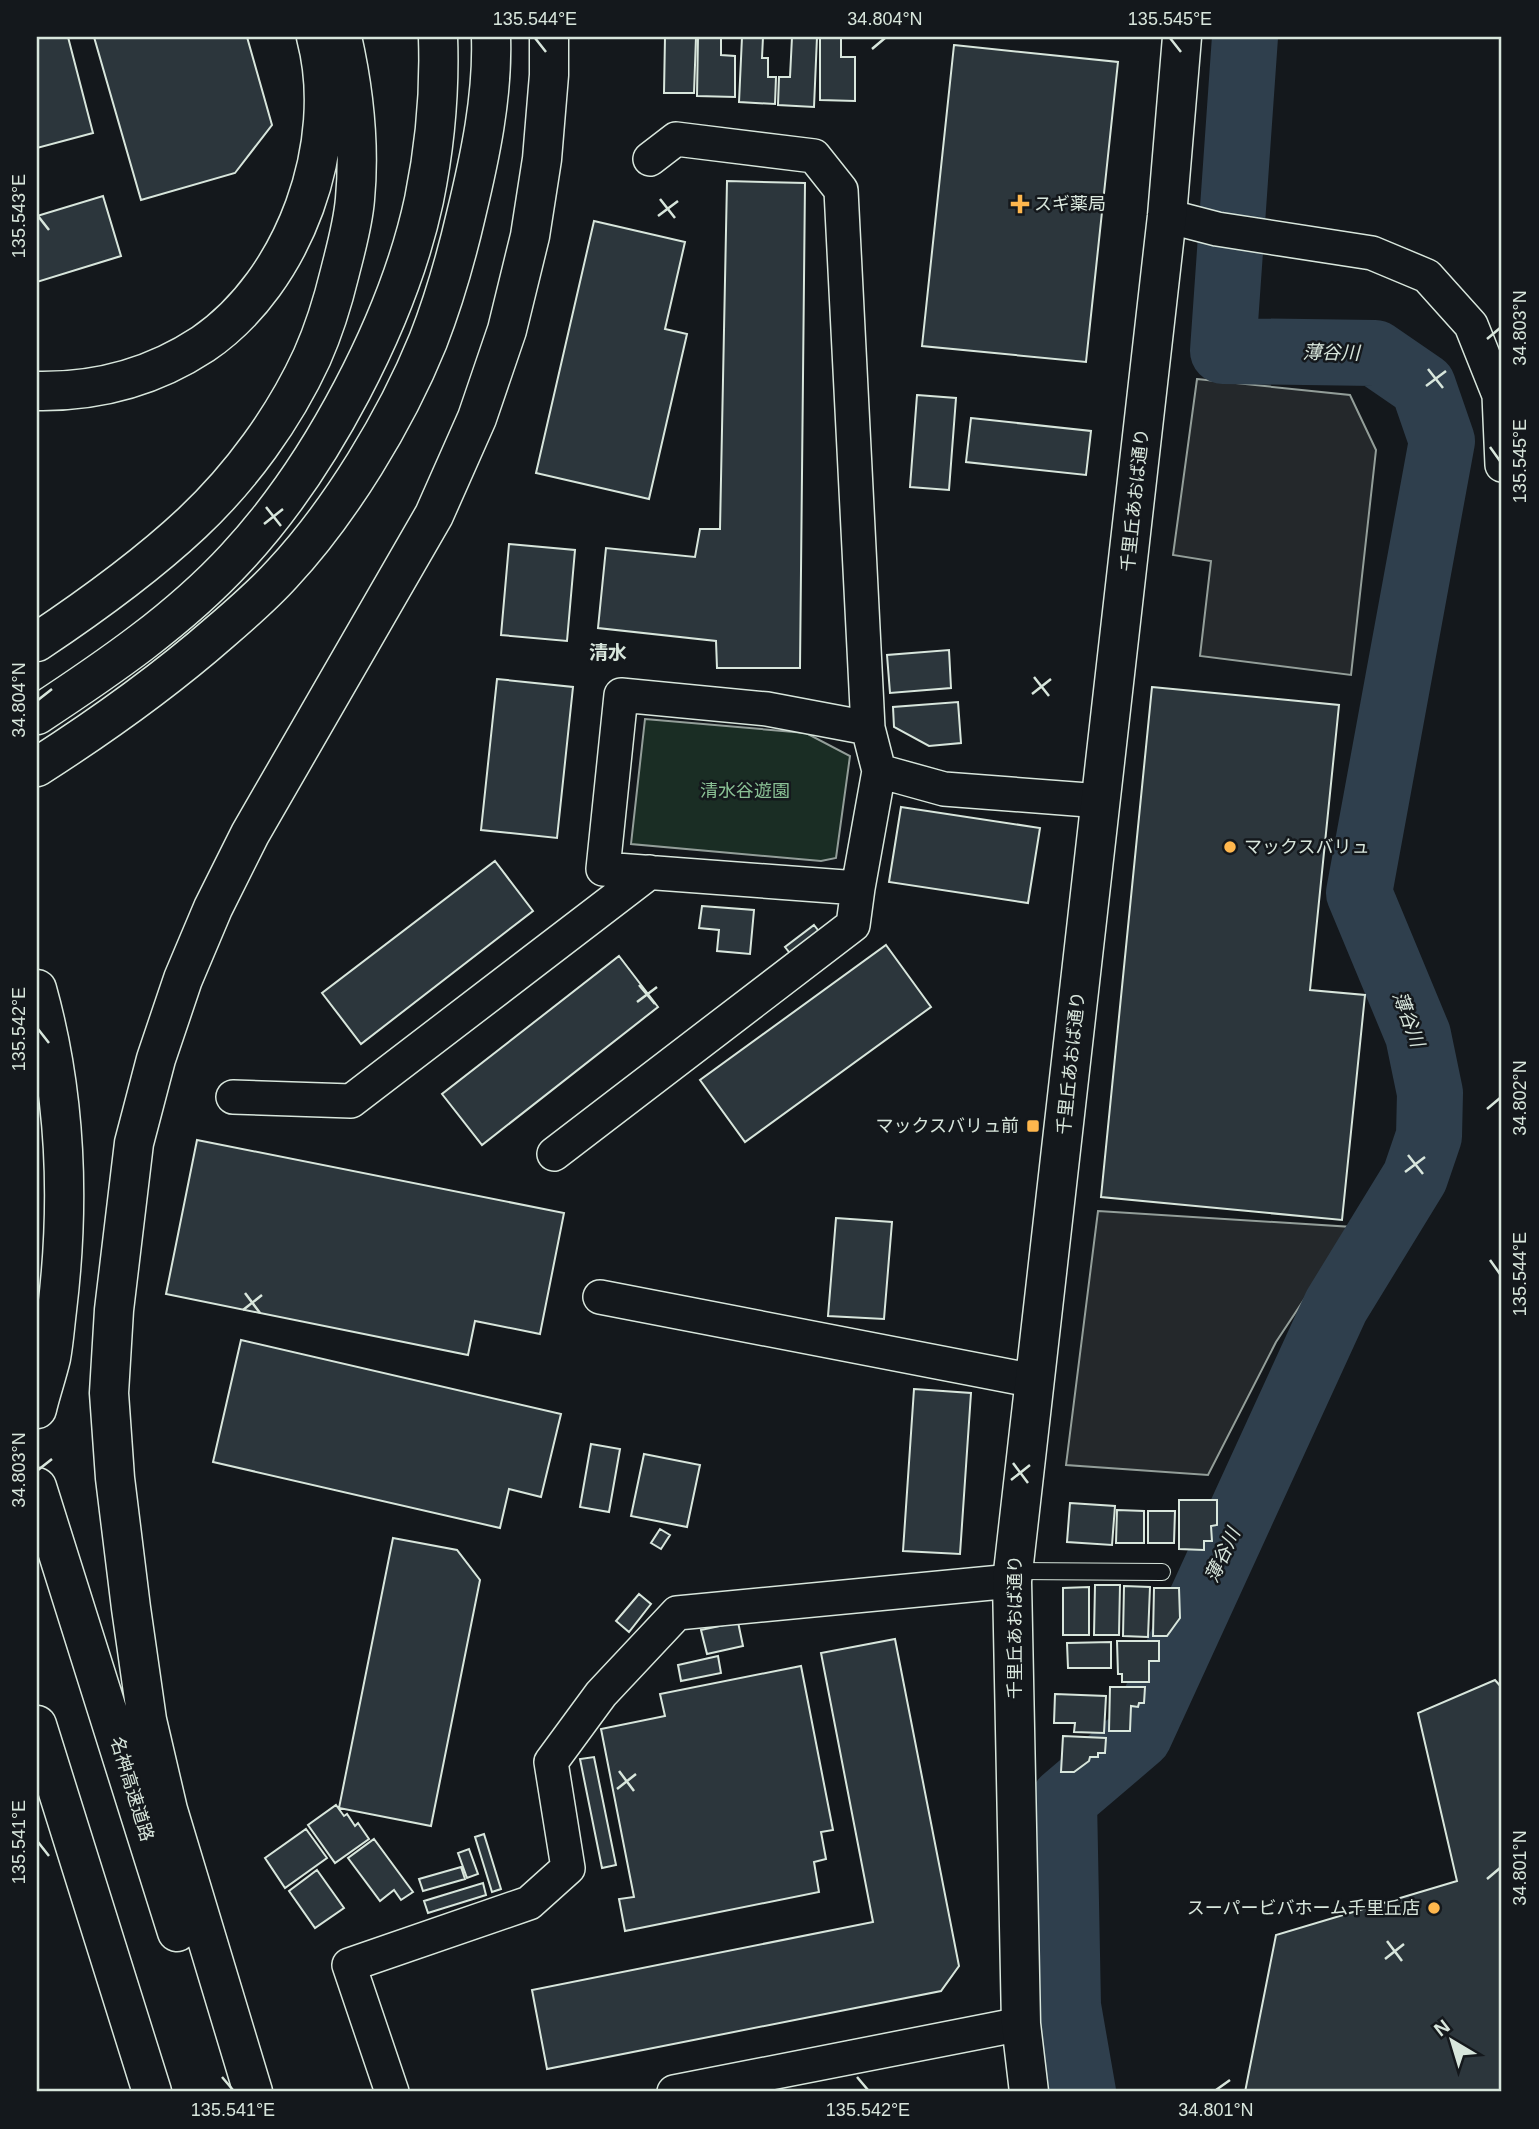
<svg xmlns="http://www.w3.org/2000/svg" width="1539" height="2129" font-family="Helvetica,'Noto Sans JP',sans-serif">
  <rect width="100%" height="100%" fill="#14181c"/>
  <path fill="#1a2d24" stroke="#939e99" stroke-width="2" d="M645 719 806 733 850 756 836 858 821 861 631 844Z"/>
  <path fill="#24282b" stroke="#939e99" stroke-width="2" d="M1197 379 1350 395 1376 450 1351 675 1200 656 1211 561 1173 555Z
    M1098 1211 1352 1227 1276 1342 1208 1475 1066 1465Z"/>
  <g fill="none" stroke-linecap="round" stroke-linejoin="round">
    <path stroke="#2f3f4d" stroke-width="66" d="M1083 2092 1068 2006 1064 1800 1139 1736 1336 1306 1415 1177 1429 1136 1430 1093 1418 1035 1359 893 1442 441 1423 386 1375 353 1223 351 1245 37"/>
  </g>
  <path fill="#2c363c" stroke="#d8e6dc" stroke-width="2" d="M37 37H68L93 133 37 148Z
    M94 37H247L272 125 235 173 141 200Z
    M665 37H696L694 93H664Z
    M698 37H721V55L735 56V97L697 96Z
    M742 37H763L762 58H768V77H776L775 104 739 102Z
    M792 37H817L814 107 778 105 779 77H790Z
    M820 37H841V57H855V101L820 100Z
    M954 45 1118 62 1086 362 922 346Z
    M727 181 805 183 800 668H717L716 641 598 628 606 548 695 557 700 529H720Z
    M103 196 121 256 37 282V216Z
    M594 221 685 242 665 329 687 334 649 499 536 473Z
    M917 395 956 398 949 490 910 487Z
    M971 418 1091 431 1086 475 966 462Z
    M509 544 575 550 567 641 501 635Z
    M949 650 951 688 890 693 887 655Z
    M497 679 573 687 557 838 481 830Z
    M1152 687 1339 705 1310 990 1365 995 1342 1220 1101 1197Z
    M958 702 961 743 929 746 894 727 893 707Z
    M901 807 1040 828 1028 903 889 882Z
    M495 861 533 911 361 1044 322 993Z
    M702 906 754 910 750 954 717 951 719 930 699 928Z
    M814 925 821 934 793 957 785 947Z
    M886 945 931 1007 745 1142 700 1080Z
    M619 956 658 1007 482 1145 442 1094Z
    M197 1140 564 1213 540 1334 475 1321 468 1355 166 1294Z
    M836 1218 892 1222 884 1319 828 1316Z
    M241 1340 561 1414 541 1497 509 1489 500 1528 213 1462Z
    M914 1389 971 1393 960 1554 903 1551Z
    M591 1444 620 1449 609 1512 580 1507Z
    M644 1454 700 1465 687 1527 631 1516Z
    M1179 1500H1217V1525L1211 1526 1212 1541H1204V1550L1179 1549Z
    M1070 1503 1115 1506 1112 1545 1067 1542Z
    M1117 1510 1144 1511V1543H1116Z
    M1148 1511H1175L1174 1543H1148Z
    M660 1529 670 1535 661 1549 651 1543Z
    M393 1538 457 1550 480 1580 431 1826 339 1808Z
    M1095 1585H1120L1119 1635H1094Z
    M1124 1586 1150 1587 1148 1637 1123 1636Z
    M1089 1587V1635H1063V1588Z
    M1154 1588H1179L1180 1618 1167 1636H1153Z
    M639 1594 651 1604 629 1632 616 1621Z
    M738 1622 743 1646 707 1654 701 1630Z
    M895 1639 959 1966 941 1991 547 2069 532 1990 873 1922 821 1653Z
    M1117 1641H1159V1661H1149V1682H1122V1674H1118Z
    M1111 1642V1668H1068L1067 1643Z
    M718 1656 721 1673 681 1681 678 1665Z
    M801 1666 833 1830 821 1832 826 1859 814 1862 819 1892 625 1931 619 1899 634 1897 601 1729 665 1716 660 1694Z
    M1495 1680 1502 1688V2092H1245L1276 1935 1457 1881 1418 1713Z
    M1110 1687H1145L1144 1703H1139L1138 1707 1131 1706 1130 1731H1109Z
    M1055 1694 1106 1696 1104 1733 1074 1732 1075 1723H1054Z
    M1063 1736 1106 1738 1105 1753H1098V1757H1090L1089 1761 1074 1772H1061Z
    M594 1757 616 1865 602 1868 580 1759Z
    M336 1805 344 1816 347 1814 355 1826 358 1823 369 1839 335 1863 308 1825Z
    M306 1829 327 1858 285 1888 265 1858Z
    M484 1834 501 1889 492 1892 475 1837Z
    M374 1839 413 1892 401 1900 394 1890 380 1901 348 1858Z
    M469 1849 478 1874 467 1878 458 1853Z
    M461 1867 465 1879 423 1891 419 1879Z
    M317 1870 344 1908 315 1928 289 1891Z
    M483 1883 486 1895 428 1913 424 1901Z"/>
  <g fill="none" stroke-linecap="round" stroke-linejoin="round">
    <g stroke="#d8e6dc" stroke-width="18">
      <path id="lane" d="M1014 1571 1162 1572"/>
    </g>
    <g stroke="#d8e6dc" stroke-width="36">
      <path id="street" d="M650 159 676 139 814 156 841 190 868 728
        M1167 216 1217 229 1372 253 1427 276 1471 325 1499 395 1502 465
        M879 771 858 888 603 869 621 695 767 709 868 728 879 771 944 789 1101 801
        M233 1097 351 1101 650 872
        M554 1154 853 925 858 888
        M600 1297 1035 1381
        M392 2092 349 1965 529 1903 568 1868 551 1762 601 1694 677 1613 1012 1581
        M674 2092 1021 2024"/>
    </g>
    <g stroke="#d8e6dc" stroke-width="41">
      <path id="secondary" d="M1029 2092 1021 2024 1012 1581 1167 216 1182 37"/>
    </g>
    <g stroke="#d8e6dc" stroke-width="41">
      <path id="highway" d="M37 391C96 392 153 377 203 344 295 281 344 143 316 37
        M37 642C91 606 144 568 192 523 241 477 284 418 312 357 324 330 333 301 340 272 346 248 353 224 355 199 360 145 354 90 342 37
        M37 715C107 669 179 620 236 558 320 468 398 321 424 200 435 146 440 92 438 37
        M37 767C101 726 163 682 220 632 241 614 263 595 282 574 340 512 396 420 428 341 444 300 456 258 466 215 480 157 493 96 491 37
        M37 989C66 1093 70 1203 57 1310 55 1326 54 1342 51 1358 47 1375 41 1392 37 1409
        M37 1487 177 1932
        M37 1725 152 2092
        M253 2092 168 1810 147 1720 131 1608 115 1478 109 1393 114 1310 134 1143 156 1059 183 979 213 908 250 834 434 515 477 418 507 330 530 236 542 159 549 75V37"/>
    </g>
    <use href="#lane" stroke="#14181c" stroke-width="16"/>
    <use href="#street" stroke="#14181c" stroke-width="33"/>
    <use href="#secondary" stroke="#14181c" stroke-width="38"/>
    <use href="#highway" stroke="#14181c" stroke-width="38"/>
  </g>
  <path fill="none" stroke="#d8e6dc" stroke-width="2.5" d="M535 38 546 52M1170 38 1181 52M872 49 885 38M660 199 675 218M38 216 49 230M658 216 678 201M1487 339 1500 328M1428 369 1443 388M1426 386 1446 371M1490 447 1500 461M266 507 281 526M264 524 283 509M1034 677 1049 696M1032 694 1051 679M38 700 52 689M639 985 655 1004M637 1002 657 987M38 1029 49 1043M1487 1109 1500 1098M1408 1155 1423 1174M1405 1172 1425 1157M1490 1260 1500 1274M245 1293 260 1313M243 1310 262 1295M1013 1463 1028 1483M38 1470 52 1459M1011 1480 1030 1465M619 1771 634 1791M617 1789 636 1774M38 1842 49 1856M1487 1879 1500 1868M1387 1941 1402 1961M1385 1959 1404 1944M222 2077 233 2090M857 2077 868 2090M1216 2090 1230 2080"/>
  <g fill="#ffb74d" stroke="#14181c" stroke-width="2.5">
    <path d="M1016.5 193.5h7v7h7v7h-7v7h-7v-7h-7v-7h7z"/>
    <circle cx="1230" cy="847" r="7"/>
    <rect x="1026" y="1119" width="14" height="14" rx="3.5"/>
    <circle cx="1434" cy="1908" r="7"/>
  </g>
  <g text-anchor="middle" stroke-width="5" stroke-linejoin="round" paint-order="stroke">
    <g font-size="18" fill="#d8e6dc" stroke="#14181c" text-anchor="start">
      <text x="1034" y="210">スギ薬局</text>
      <text x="1244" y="853">マックスバリュ</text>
      <text x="1019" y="1132" text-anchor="end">マックスバリュ前</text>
      <text x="1420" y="1914" text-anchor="end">スーパービバホーム千里丘店</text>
    </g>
    <g font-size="18" fill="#d8e6dc" stroke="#14181c">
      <text transform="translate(1135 500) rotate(-84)" y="6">千里丘あおば通り</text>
      <text transform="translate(1071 1063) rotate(-84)" y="6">千里丘あおば通り</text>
      <text transform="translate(1015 1627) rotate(-90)" y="6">千里丘あおば通り</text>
      <text transform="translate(132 1789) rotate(73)" y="6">名神高速道路</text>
    </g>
    <g font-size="18" fill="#8ac095" stroke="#14181c">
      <text x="745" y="797">清水谷遊園</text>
    </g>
    <g font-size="19" font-style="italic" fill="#d8e6dc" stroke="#14181c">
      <text transform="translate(1331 352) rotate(1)" y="7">薄谷川</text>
      <text transform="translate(1409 1019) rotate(70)" y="7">薄谷川</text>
      <text transform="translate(1222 1555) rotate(-65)" y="7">薄谷川</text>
    </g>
    <g font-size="19" font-weight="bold" fill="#d8e6dc" stroke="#14181c">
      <text x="608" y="659">清水</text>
    </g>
  </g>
  <rect width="1539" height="2129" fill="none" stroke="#14181c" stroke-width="77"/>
  <g transform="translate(1452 2041) rotate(322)" stroke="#14181c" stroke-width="5" paint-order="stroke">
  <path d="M0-5L12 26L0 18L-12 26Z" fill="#d8e6dc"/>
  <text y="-10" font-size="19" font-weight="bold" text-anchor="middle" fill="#d8e6dc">N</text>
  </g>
  <rect x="38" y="38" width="1462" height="2052" fill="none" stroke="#d8e6dc" stroke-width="2.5"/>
  <g font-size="18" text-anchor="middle" fill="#d8e6dc">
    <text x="535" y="25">135.544°E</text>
    <text x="885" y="25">34.804°N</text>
    <text x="1170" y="25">135.545°E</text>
    <text transform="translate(19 216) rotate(-90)" y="6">135.543°E</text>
    <text transform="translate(1520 328) rotate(-90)" y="6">34.803°N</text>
    <text transform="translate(1520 461) rotate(-90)" y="6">135.545°E</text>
    <text transform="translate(19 700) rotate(-90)" y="6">34.804°N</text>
    <text transform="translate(19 1029) rotate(-90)" y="6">135.542°E</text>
    <text transform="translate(1520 1098) rotate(-90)" y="6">34.802°N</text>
    <text transform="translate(1520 1274) rotate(-90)" y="6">135.544°E</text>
    <text transform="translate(19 1470) rotate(-90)" y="6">34.803°N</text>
    <text transform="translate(19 1842) rotate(-90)" y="6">135.541°E</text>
    <text transform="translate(1520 1868) rotate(-90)" y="6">34.801°N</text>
    <text x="233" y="2116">135.541°E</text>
    <text x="868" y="2116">135.542°E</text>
    <text x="1216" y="2116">34.801°N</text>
  </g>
</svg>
